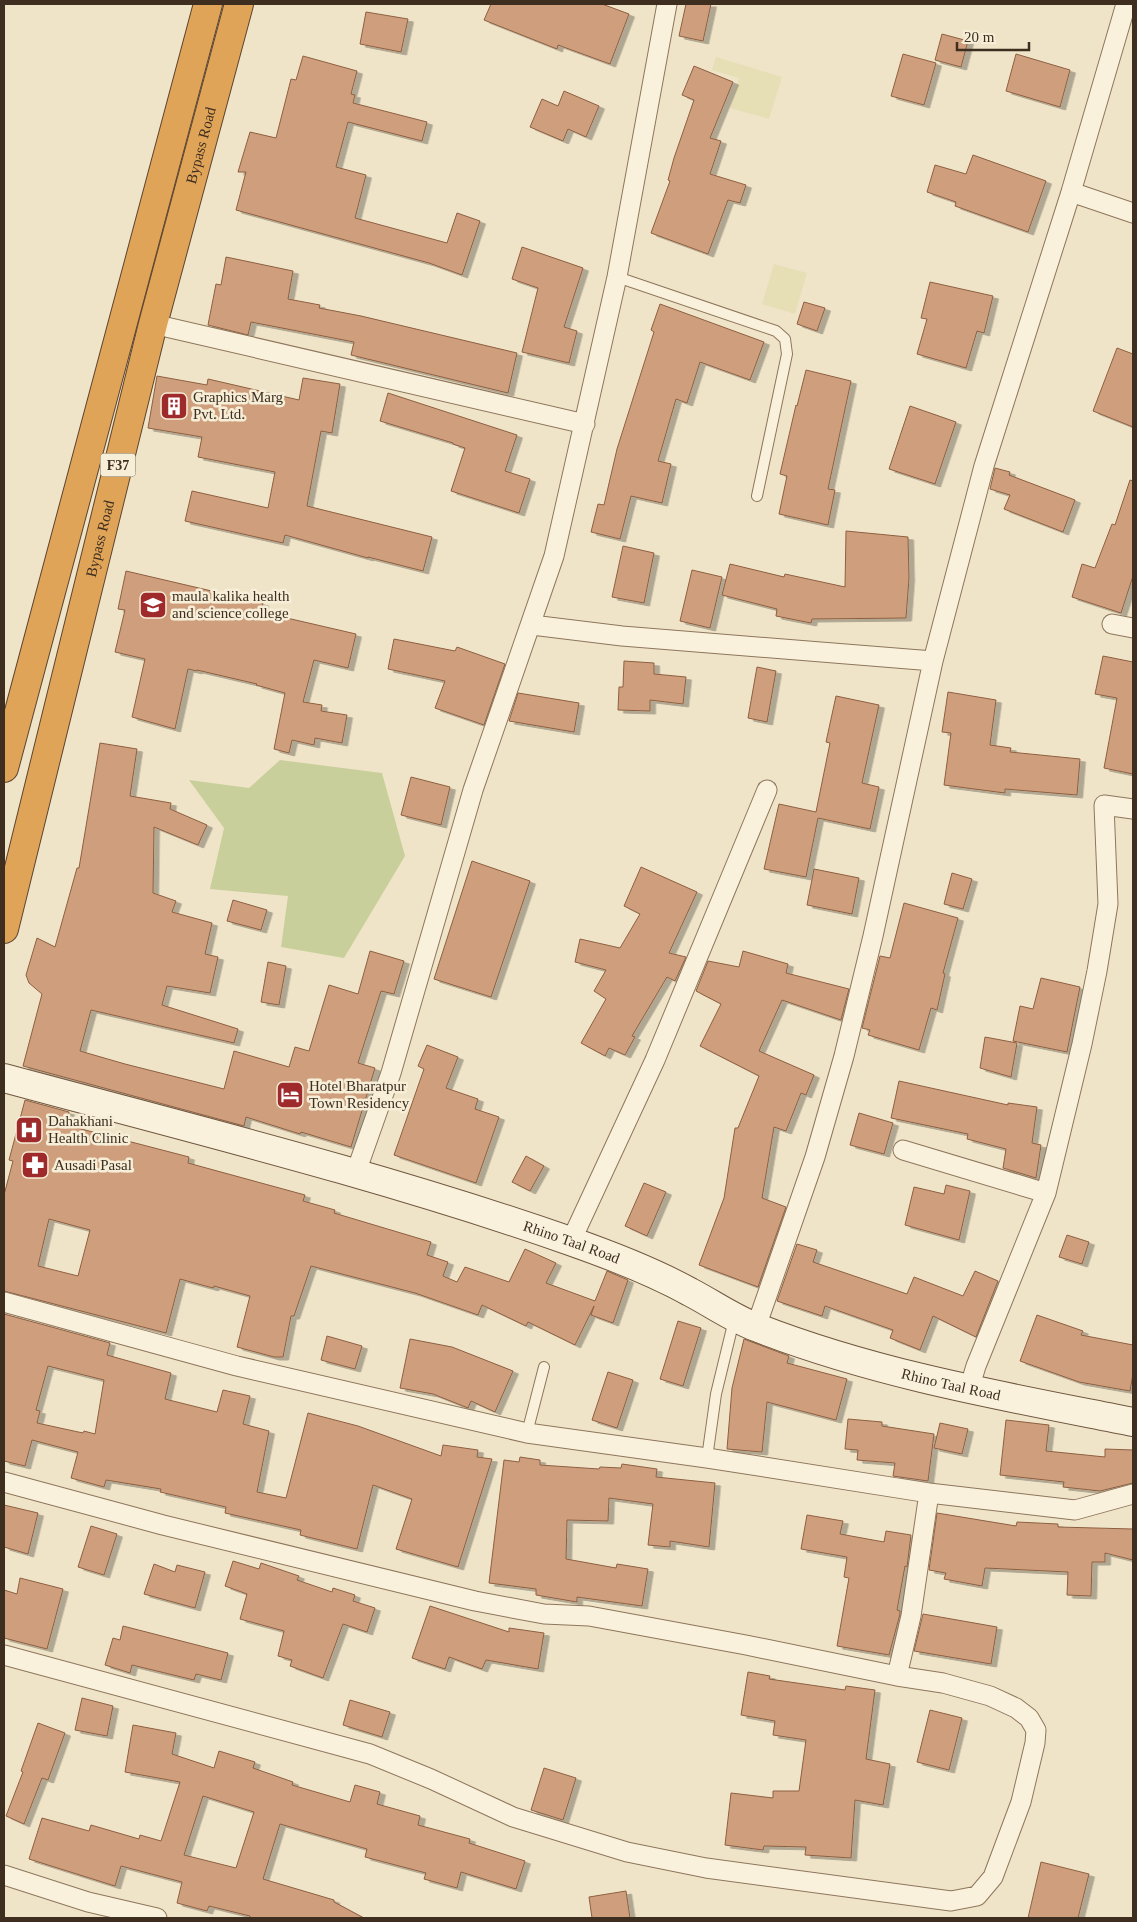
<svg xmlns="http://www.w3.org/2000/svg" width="1137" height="1922" font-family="Georgia,serif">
  <defs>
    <filter id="shadow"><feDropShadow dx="5.5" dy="3" stdDeviation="0" flood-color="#0004"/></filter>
  </defs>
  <rect width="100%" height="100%" fill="#f0e4c8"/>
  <path fill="#e6deb5" d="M716 57 782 77 769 119 730 108 739 78 712 70Z
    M774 264 807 273 795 314 762 304Z"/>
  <path fill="#c9cf9b" d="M280 760 382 773 405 856 344 958 281 947 288 896 210 889 224 828 189 780 249 788Z"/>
  <path fill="#cf9f7d" stroke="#8d5f41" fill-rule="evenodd" filter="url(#shadow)" d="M491 4H602L629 14 610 64 558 45 557 49 484 20Z
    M686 4H711L703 41 679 36Z
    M366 12 408 19 401 52 360 44Z
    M942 34 968 41 961 67 935 60Z
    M903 54 936 63 924 105 891 96Z
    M1016 54 1070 70 1060 107 1006 91Z
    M303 56 357 71 351 94 355 95 353 103 427 122 422 141 348 122 336 167 366 175 355 218 447 243 457 213 480 221 462 275 429 263 236 210 246 172H238L250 132 276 138 291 79 296 80Z
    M694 66 733 82 710 138 721 141 710 174 746 185 740 203 728 200 708 254 651 233 670 181 668 180 674 158 694 100 682 95Z
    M564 91 599 106 586 137 568 129 563 141 530 127 542 99 558 106Z
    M973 155 1046 181 1028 232 955 206 956 202 927 192 935 165 966 174Z
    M522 247 583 268 564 327 577 331 569 363 522 352 538 288 512 279Z
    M226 257 293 271 288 299 320 305 319 308 361 316 517 353 508 393 351 355 354 342 251 322 248 335 208 325 216 284 221 285Z
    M930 282 993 296 984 333 977 331 966 368 917 354 927 319 921 318Z
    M804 302 825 308 817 331 797 324Z
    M660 304 764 342 750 380 700 362 687 403 676 399 658 461 671 464 662 503 631 496 620 539 591 532 598 504 604 505 617 449 654 332 651 330Z
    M1117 348 1133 354V427L1093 411Z
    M806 370 851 381 828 489 835 490 828 525 779 514 787 476 780 474 796 405 797 406Z
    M157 376 207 385 208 379 299 400 303 378 340 384 332 433 321 431 307 506 432 537 423 571 368 557V558L285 535 283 543 185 521 192 491 268 508 275 472 198 457 202 437 148 428Z
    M388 393 517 435 505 471 530 479 519 513 451 491 465 448 453 444V443L380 421Z
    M910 406 956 422 935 484 889 469Z
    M995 468 1010 472 1009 475 1075 500 1063 532 1004 509 1010 495 990 489Z
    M1130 480 1133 481V576L1121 613 1072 597 1082 564 1095 568 1112 524 1115 525Z
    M846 531 908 537 909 578 906 618 812 619 811 623 776 616 777 609 722 595 730 564 784 577 785 574 845 587Z
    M623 546 654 553 644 603 612 597Z
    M692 570 722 577 710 628 680 621Z
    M126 571 263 603 261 612 356 634 348 668 314 660 303 702 322 705 321 711 347 715 342 743 315 738 314 745 292 740 289 753 274 749 285 693 256 685 257 684 197 670V671L188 669 175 729 132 717 145 659 115 652 125 610 118 609Z
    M394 639 455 651 457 647 505 664 484 725 435 708 445 681 388 669Z
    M1103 656 1133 662V774L1104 768 1117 698 1095 694Z
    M624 661 654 663V674L686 677 683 704 650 700V711L618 710 619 687H623Z
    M757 667 776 671 767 722 748 718Z
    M948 692 996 700 990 745 1011 748 1010 752 1080 759 1077 795 1005 789V793L944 785 951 733 942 732Z
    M518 693 579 703 574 732 509 721Z
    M836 696 879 705 862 783 879 787 870 829 818 818 806 877 764 869 779 804 816 812 830 743 826 742Z
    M100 743 137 749 130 796 171 803 170 809 207 825 198 845 154 827 153 893 176 901 172 912 212 923 205 954 218 957 210 993 167 986 162 1005 238 1029 234 1043 91 1010 80 1051 125 1064 224 1089 234 1051 289 1067 295 1047 309 1051 329 985 358 994 370 951 404 961 394 994 381 991 358 1063 375 1068 351 1147 301 1132 300 1134 246 1117 244 1126 23 1066 42 994 29 983 26 975 37 938 55 947 77 868H79Z
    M411 777 450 787 441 825 401 815Z
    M472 861 530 881 491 997 434 979Z
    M641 867 697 892 669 953 686 957 675 981 667 977 632 1036 635 1037 625 1055 609 1048 605 1056 581 1043 606 999 594 991 606 970 575 962 580 939 620 948 640 914 624 906Z
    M814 869 859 878 852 914 807 905Z
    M952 873 972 879 963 909 944 904Z
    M233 900 267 910 261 930 227 921Z
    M904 903 958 918 943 973 945 974 937 1010 931 1008 919 1050 868 1035 870 1030 862 1028 880 956 890 958Z
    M743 951 788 964 786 973 849 989 841 1020 782 1000 759 1051 814 1075 806 1095 801 1093 786 1131 774 1127 762 1198 786 1207 758 1287 699 1265 724 1198 735 1128H738L759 1076 700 1046 721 1004 696 991 708 961 739 967Z
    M268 962 286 966 279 1005 261 1002Z
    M1041 978 1080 987 1067 1052 1013 1041 1020 1006 1033 1009Z
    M985 1037 1017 1043 1011 1077 980 1068Z
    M427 1045 458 1057 446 1088 478 1099 475 1109 499 1117 476 1183 394 1155 424 1069 418 1066Z
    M899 1081 1008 1105V1103L1037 1107 1032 1143 1041 1145 1036 1178 1003 1168 1006 1149 967 1139 968 1134 891 1118Z
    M25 1100 69 1112 66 1125 189 1157 188 1163 305 1195 303 1201 335 1210 334 1213 431 1242 427 1255 448 1262 443 1276 457 1282 465 1267 509 1282 525 1249 556 1263 546 1283 595 1301 607 1271 628 1280 613 1323 591 1315 594 1306 575 1345 528 1322 526 1326 482 1305 478 1315 415 1293 311 1266 294 1316H291L283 1357H274L237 1347 250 1296 214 1286 213 1288 180 1279 166 1333 4 1291V1195L13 1161 9 1160ZM49 1219 90 1230 78 1276 38 1266Z
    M859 1113 893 1123 884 1154 850 1145Z
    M526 1156 544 1166 530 1191 512 1182Z
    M644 1183 666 1192 647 1236 625 1226Z
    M946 1185 970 1191 959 1240 905 1225 914 1187 944 1194Z
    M1067 1235 1089 1242 1082 1264 1059 1257Z
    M797 1244 817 1250 813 1262 907 1294 914 1277 963 1296 975 1271 998 1281 976 1337 933 1316 920 1350 890 1338 893 1330 825 1306 822 1316 777 1301Z
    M4 1314 110 1343 107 1355 171 1373 165 1399 217 1412 223 1390 250 1396 243 1424 269 1431 257 1492 286 1498 308 1413 358 1426 441 1456 443 1445 478 1450 477 1457 492 1459 458 1567 396 1549 412 1499 373 1485 357 1549 300 1535 301 1530 225 1513 226 1507 160 1492 161 1489 106 1480 104 1487 71 1478 78 1452 32 1440 25 1466 4 1461ZM48 1366 104 1380 95 1434 84 1431 83 1433 37 1423 40 1411 36 1410Z
    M1037 1315 1083 1331 1081 1335 1133 1345V1374L1130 1391 1079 1382 1020 1361Z
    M678 1321 701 1328 683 1386 660 1379Z
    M327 1336 362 1346 355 1369 321 1360Z
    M410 1339 452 1347 513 1371 495 1412 471 1401 468 1408 433 1394 400 1388Z
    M744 1339 789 1356 787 1363 847 1379 836 1420 767 1402 762 1452 727 1449 732 1388Z
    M608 1372 633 1380 617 1428 592 1420Z
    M848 1419 882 1422V1426L934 1434 928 1481 893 1476 895 1463 857 1460 858 1450 845 1449Z
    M1006 1420 1049 1425 1046 1451 1105 1457V1449L1133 1450V1483L1100 1491 1063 1487 1064 1482 1000 1475Z
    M940 1423 968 1429 962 1454 934 1448Z
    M520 1457 540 1460V1465L599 1469 600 1467 621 1468 622 1464 657 1469 656 1477 715 1483 709 1547 670 1541V1547L648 1545 653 1504 609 1498 608 1521 567 1520 566 1559 616 1568 617 1564 648 1569 642 1606 577 1597V1602L536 1595V1589L489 1583 504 1460 519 1462Z
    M4 1505 38 1513 28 1554 4 1547Z
    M937 1513 1016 1526 1017 1522 1058 1524V1527L1133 1529V1560L1105 1553V1562H1092L1091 1596 1067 1595 1068 1572 985 1568 982 1586 944 1579 946 1573 929 1570Z
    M807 1515 843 1521 840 1534 884 1542 886 1531 911 1535 907 1567 905 1566 897 1610 900 1611V1614L889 1655 837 1646 849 1578 844 1577 847 1557 801 1549Z
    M91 1526 117 1534 104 1575 78 1567Z
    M233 1561 259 1569 261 1563 299 1576 297 1580 332 1592 333 1588 355 1595 353 1601 375 1608 367 1632 343 1624 323 1678 290 1666 292 1660 278 1656 284 1631 240 1619 247 1594 225 1586Z
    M154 1564 175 1572 177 1565 205 1572 195 1608 144 1594Z
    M20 1578 63 1589 47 1649 4 1638V1590L17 1594Z
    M430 1606 509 1632V1628L544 1633 538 1669 486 1660 482 1669 449 1657 445 1669 412 1658Z
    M923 1614 997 1627 991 1664 914 1651Z
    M123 1626 228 1653 221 1680 196 1674 194 1680 132 1665 130 1673 105 1665 113 1638 120 1640Z
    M748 1672 770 1676 769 1679 845 1690 846 1686 875 1690 866 1759 890 1764 883 1805 855 1800 851 1858 805 1855 806 1847 764 1846 763 1850 725 1845 731 1793 773 1798V1791H799L806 1740 773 1735 775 1721 741 1715Z
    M82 1698 113 1706 107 1736 75 1730Z
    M350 1700 390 1712 382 1737 343 1725Z
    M930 1710 962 1718 949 1770 917 1762Z
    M38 1723 65 1733 48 1780 42 1778 24 1824 6 1816 23 1772 21 1771Z
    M133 1725 176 1733 172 1754 214 1768 219 1751 255 1762 253 1768 293 1782 292 1785 350 1802 355 1785 380 1792 377 1804 420 1816 418 1825 470 1839 469 1843 525 1861 516 1889 461 1872 457 1888 424 1879 426 1873 365 1857 367 1849 280 1824 263 1879 334 1900V1902L364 1918H250V1916L209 1906 207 1911 177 1903 182 1882 121 1866 115 1886 29 1859 42 1818 89 1831 91 1825 139 1839 140 1835 161 1841 180 1782 125 1772ZM203 1796 254 1812 236 1868 184 1855Z
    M544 1768 576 1778 563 1820 531 1810Z
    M1041 1862 1089 1874 1078 1918H1028Z
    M626 1891 630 1918H592L589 1897Z"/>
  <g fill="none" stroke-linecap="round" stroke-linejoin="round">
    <g stroke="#8d765c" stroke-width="12">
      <path id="lane" d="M617 277 776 331 785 339 787 354 757 496
        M527 1433 544 1367
        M707 1458 716 1394 734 1320"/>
    </g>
    <g stroke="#8d765c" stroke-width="21">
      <path id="street" d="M1071 192 1133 213
        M153 324 585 424
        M1112 624 1133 628
        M532 625 622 636 933 661
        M903 1150 1046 1193
        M356 1172 391 1073 473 790 554 556 617 277 667 4
        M571 1241 655 1060 767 790
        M4 1302 237 1366 527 1433 707 1458 929 1493 1075 1510 1133 1494
        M756 1327 815 1157 844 1056 873 936 933 661 984 466 1071 192 1126 4
        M969 1389 976 1366 1046 1193 1082 1044 1097 971 1108 904 1104 805 1133 809
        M4 1482 163 1525 475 1601 544 1614 589 1616 746 1645 897 1676 943 1683 990 1696 1016 1708 1029 1718 1036 1730 1035 1743 1021 1802 993 1877 977 1896 951 1901 706 1868 627 1852 513 1817 431 1779 370 1754 4 1655
        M897 1676 911 1616 929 1493
        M4 1875 88 1902 157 1918"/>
    </g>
    <g stroke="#6f573f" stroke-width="30">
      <g id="secondary">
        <path id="s1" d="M4 1078C193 1129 384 1176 570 1241 610 1255 652 1271 690 1292 713 1304 734 1319 758 1328 879 1375 1007 1397 1133 1422"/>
      </g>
    </g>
    <g stroke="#5b4430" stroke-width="30">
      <g id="highway">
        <path d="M4 768 208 4"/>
        <path id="s2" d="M4 929 153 324 239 4"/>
      </g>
    </g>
    <use href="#lane" stroke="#faf1dc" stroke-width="10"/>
    <use href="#street" stroke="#faf1dc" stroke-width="19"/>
    <use href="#secondary" stroke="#faf1dc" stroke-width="28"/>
    <use href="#highway" stroke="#e0a458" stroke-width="28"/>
  </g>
  <defs>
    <g id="building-square" transform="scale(1.4375)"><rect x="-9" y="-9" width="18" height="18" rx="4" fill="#9e2a2b" stroke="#f7eed8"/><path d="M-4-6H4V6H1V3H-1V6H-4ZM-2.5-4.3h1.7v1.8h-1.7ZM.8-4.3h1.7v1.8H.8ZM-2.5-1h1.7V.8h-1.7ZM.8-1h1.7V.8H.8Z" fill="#fff"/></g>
    <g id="university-square" transform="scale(1.4375)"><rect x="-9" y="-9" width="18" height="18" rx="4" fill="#9e2a2b" stroke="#f7eed8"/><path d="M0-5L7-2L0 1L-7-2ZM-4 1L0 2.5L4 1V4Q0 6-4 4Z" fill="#fff"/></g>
    <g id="hotel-square" transform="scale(1.4375)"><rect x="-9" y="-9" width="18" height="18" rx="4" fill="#9e2a2b" stroke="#f7eed8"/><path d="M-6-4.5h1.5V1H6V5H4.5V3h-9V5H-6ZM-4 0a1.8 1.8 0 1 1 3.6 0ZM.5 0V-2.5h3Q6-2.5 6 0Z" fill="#fff"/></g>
    <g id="hospital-square" transform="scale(1.4375)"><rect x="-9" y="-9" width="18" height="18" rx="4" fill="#9e2a2b" stroke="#f7eed8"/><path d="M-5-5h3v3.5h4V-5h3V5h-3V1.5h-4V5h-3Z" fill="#fff"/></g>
    <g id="pharmacy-square" transform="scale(1.4375)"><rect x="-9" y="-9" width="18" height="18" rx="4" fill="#9e2a2b" stroke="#f7eed8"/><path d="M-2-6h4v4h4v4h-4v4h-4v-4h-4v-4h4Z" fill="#fff"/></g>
  </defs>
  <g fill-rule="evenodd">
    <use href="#building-square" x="174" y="406"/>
    <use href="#university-square" x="153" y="605"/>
    <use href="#hotel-square" x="290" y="1095"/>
    <use href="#hospital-square" x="29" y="1130"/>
    <use href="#pharmacy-square" x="35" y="1165"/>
  </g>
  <g text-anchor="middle" stroke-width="5" stroke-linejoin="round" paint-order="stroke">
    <rect fill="#f7eed8" stroke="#756857" stroke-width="1" x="100.5" y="453.5" width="35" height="23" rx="4"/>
    <g font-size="14" font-weight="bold" fill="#3d2e20">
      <text x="118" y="470">F37</text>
    </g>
    <g font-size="15" fill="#3d2e20" stroke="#f7eed8">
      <text dy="5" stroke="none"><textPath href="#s2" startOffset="808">Bypass Road</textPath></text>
      <text dy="5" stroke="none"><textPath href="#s2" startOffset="402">Bypass Road</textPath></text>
      <text dy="5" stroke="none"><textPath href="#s1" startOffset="591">Rhino Taal Road</textPath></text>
      <text dy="5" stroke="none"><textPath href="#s1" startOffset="998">Rhino Taal Road</textPath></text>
    </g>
    <g font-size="15" fill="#3d2e20" stroke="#f7eed8" text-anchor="start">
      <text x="193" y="402">Graphics Marg<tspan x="193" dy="17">Pvt. Ltd.</tspan></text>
      <text x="172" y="601">maula kalika health<tspan x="172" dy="17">and science college</tspan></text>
      <text x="309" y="1091">Hotel Bharatpur<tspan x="309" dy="17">Town Residency</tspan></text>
      <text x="48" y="1126">Dahakhani<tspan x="48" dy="17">Health Clinic</tspan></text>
      <text x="54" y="1170">Ausadi Pasal</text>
    </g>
  </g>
  <rect width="1137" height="1922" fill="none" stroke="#3d2e20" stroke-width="10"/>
  <path d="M957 42v8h72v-8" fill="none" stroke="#3d2e20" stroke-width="2.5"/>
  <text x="964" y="42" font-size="15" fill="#3d2e20" stroke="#f7eed8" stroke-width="4" paint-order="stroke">20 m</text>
</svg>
